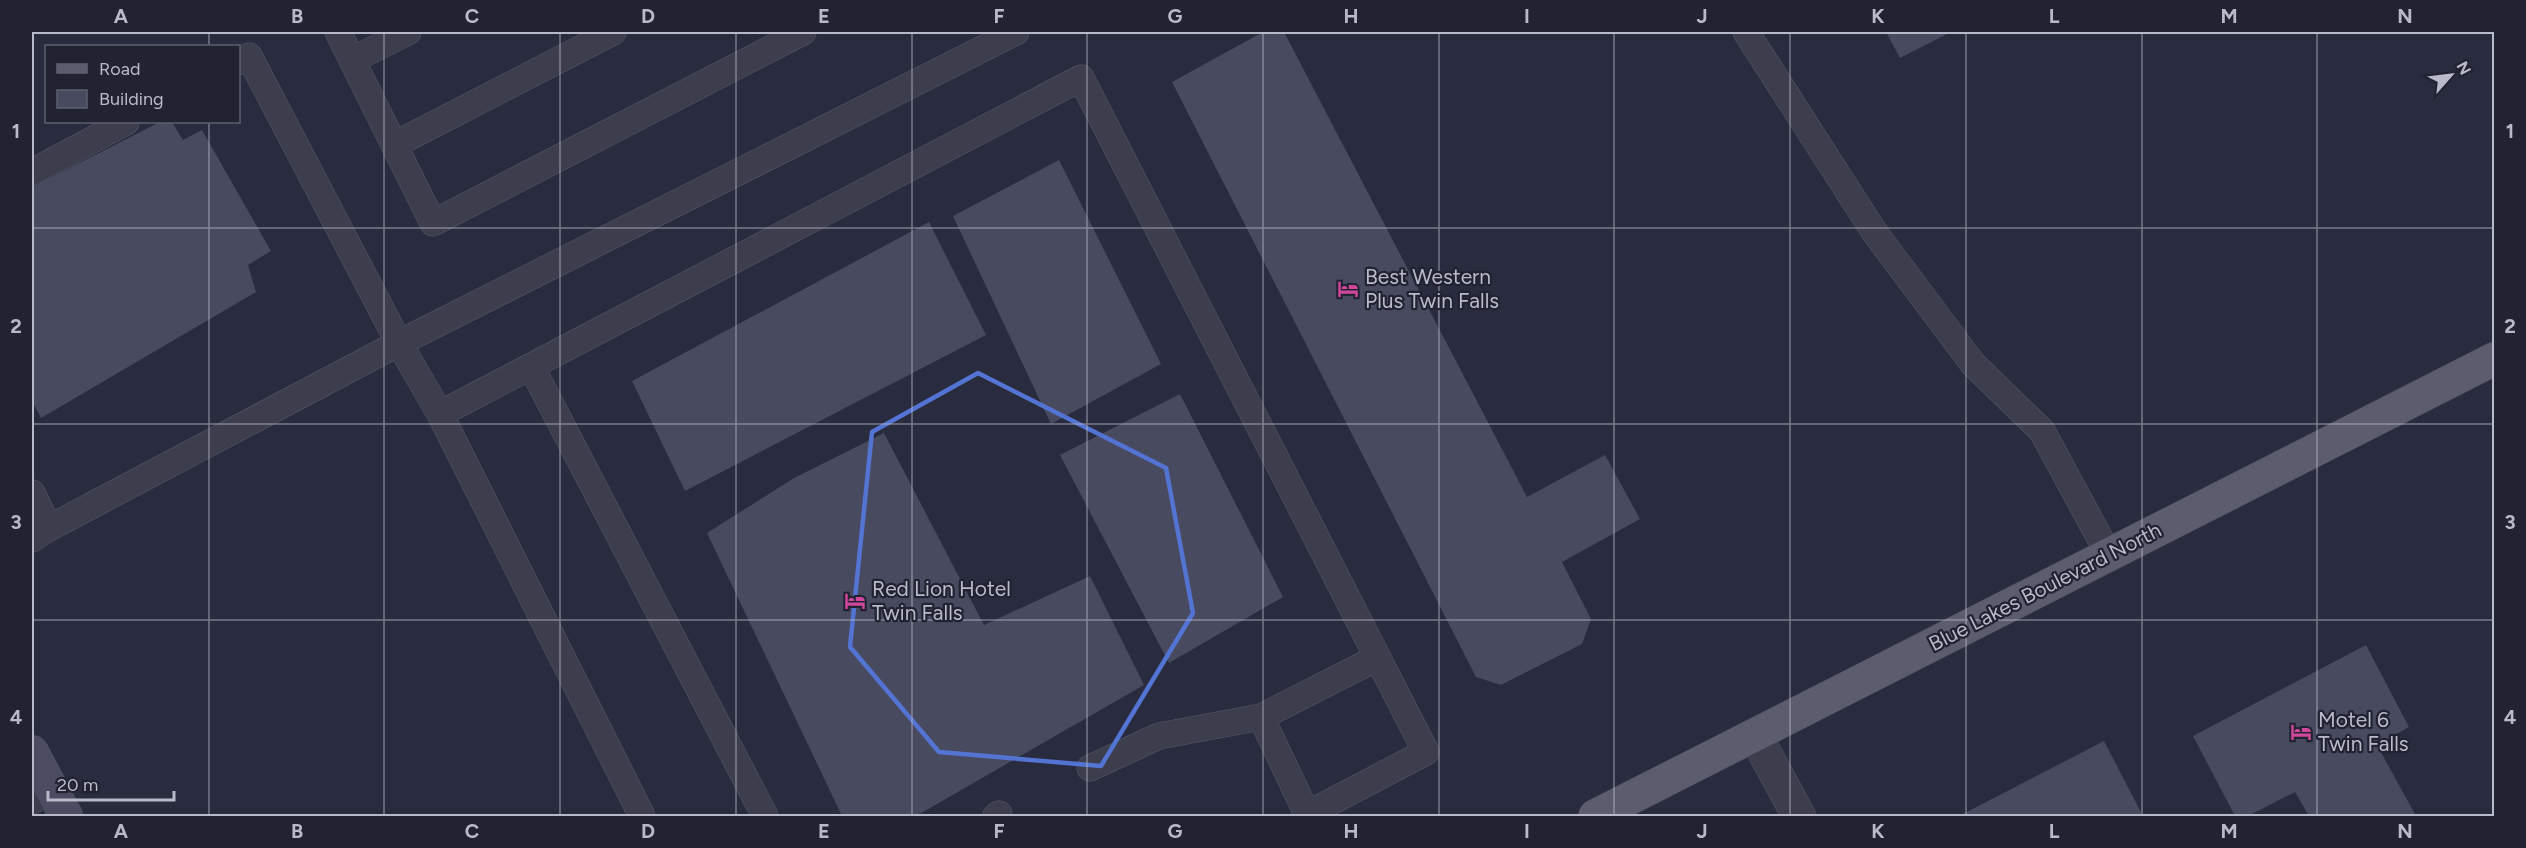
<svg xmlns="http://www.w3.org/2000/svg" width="2526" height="848" font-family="Figtree,sans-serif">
  <rect width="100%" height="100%" fill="#292b3e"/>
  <path fill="#484a5f" d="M1263 32H1284L1527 497 1605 455 1640 519 1562 562 1591 619 1582 644 1501 685 1476 677 1172 82Z
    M1886 32H1951L1900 58Z
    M160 122H172L183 140 202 130 271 251 248 265 256 292 41 418 32 401V187Z
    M1059 160 1161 364 1051 424 953 216Z
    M929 222 986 335 685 491 632 381Z
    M1180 394 1283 597 1169 663 1060 455Z
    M884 433 984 625 1090 576 1144 685 916 816H842L707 533 794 478Z
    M2366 645 2409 727 2377 745 2416 816H2309L2295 792 2248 816H2235L2193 736Z
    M2104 741 2143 816H1959Z"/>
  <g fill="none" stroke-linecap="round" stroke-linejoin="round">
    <g stroke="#575969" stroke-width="27">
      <path id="lane" d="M338 32 433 223 803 32
        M1746 32 1875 233 1973 364 2042 431 2109 555
        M352 60 408 32
        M238 62 249 56 399 343 440 414 642 816
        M394 145 613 32
        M32 172 126 122
        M531 366 765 816
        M440 414 1081 78 1426 752 1304 816
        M32 493 49 528 399 343 1016 32
        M32 539 49 528
        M1261 717 1377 658
        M1090 768 1159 736 1261 717 1308 816
        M32 801 52 791
        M996 816 999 814"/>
    </g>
    <g stroke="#575969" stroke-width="34">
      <path id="street" d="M1755 735 1799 816"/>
    </g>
    <g stroke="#575969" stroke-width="34">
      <path id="secondary" d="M32 752 66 816"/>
    </g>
    <g stroke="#464757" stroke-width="34">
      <path id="primary" d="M1595 816 2494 359"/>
    </g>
    <use href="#lane" stroke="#3c3e4e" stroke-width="26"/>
    <use href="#street" stroke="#3c3e4e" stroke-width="33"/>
    <use href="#secondary" stroke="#4b4c61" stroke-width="33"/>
    <use href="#primary" stroke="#5b5c6e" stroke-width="33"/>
  </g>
  <path fill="none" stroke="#5474d3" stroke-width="4.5" stroke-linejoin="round" d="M978 373 1166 468 1193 613 1101 766 939 752 850 647 872 432Z"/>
  <path fill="none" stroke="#b9bac9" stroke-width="1.5" stroke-opacity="0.55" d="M209 32V46M384 32V816M560 32V816M736 32V816M912 32V816M1087 32V816M1263 32V816M1439 32V816M1614 32V816M1790 32V816M1966 32V816M2142 32V816M2317 32V816M209 122V816M32 228H2494M32 424H2494M32 620H2494"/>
  <defs>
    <g id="hotel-bare" transform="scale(1.62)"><path d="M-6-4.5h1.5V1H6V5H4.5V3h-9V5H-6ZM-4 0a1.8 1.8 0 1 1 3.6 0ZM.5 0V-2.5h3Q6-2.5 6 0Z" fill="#d1479c" stroke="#212333" stroke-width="2.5" paint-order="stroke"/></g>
  </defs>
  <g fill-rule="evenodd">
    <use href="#hotel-bare" x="1348" y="289"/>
    <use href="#hotel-bare" x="855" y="601"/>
    <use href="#hotel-bare" x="2301" y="732"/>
  </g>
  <g text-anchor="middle" stroke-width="4.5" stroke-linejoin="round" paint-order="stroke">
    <g font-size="21" fill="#b9bac9" stroke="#212333" text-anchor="start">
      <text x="1365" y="284">Best Western<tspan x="1365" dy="24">Plus Twin Falls</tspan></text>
      <text x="872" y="596">Red Lion Hotel<tspan x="872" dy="24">Twin Falls</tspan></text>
      <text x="2318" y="727">Motel 6<tspan x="2318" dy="24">Twin Falls</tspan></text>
    </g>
    <g font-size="21" fill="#b9bac9" stroke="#212333">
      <text transform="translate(2045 587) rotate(-27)" y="7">Blue Lakes Boulevard North</text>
    </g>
  </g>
  <rect width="2526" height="848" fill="none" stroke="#212333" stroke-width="66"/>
  <rect x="45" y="45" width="195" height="78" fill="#212333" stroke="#5e5f6f" stroke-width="1.5"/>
  <rect x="57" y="64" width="30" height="9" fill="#5b5c6e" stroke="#5e5f6f" stroke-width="1.5"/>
  <text x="99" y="75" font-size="18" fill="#b9bac9">Road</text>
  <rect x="57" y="90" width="30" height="18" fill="#484a5f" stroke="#5e5f6f" stroke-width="1.5"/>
  <text x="99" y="105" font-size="18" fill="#b9bac9">Building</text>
  <g transform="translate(2451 75) rotate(62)" stroke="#212333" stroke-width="4.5" paint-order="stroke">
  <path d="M0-4.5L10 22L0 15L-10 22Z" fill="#b9bac9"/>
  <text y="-9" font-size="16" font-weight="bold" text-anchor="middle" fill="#b9bac9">N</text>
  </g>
  <path d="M48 791v9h126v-9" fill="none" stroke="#b9bac9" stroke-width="3"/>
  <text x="57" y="791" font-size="18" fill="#b9bac9" stroke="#212333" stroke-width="4.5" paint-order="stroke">20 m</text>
  <rect x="33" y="33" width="2460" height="782" fill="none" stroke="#b9bac9" stroke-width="2"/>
  <g font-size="20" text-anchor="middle" font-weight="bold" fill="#b9bac9">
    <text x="121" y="23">A</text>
    <text x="297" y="23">B</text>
    <text x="472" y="23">C</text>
    <text x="648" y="23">D</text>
    <text x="824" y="23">E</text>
    <text x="999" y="23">F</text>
    <text x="1175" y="23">G</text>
    <text x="1351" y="23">H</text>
    <text x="1527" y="23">I</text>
    <text x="1702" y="23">J</text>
    <text x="1878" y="23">K</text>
    <text x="2054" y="23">L</text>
    <text x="2229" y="23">M</text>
    <text x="2405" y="23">N</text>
    <text x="16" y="138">1</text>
    <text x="2510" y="138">1</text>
    <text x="16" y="333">2</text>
    <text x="2510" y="333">2</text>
    <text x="16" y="529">3</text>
    <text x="2510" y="529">3</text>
    <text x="16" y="724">4</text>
    <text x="2510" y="724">4</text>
    <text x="121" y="838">A</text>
    <text x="297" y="838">B</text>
    <text x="472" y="838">C</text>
    <text x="648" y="838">D</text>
    <text x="824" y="838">E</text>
    <text x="999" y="838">F</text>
    <text x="1175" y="838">G</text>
    <text x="1351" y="838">H</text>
    <text x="1527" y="838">I</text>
    <text x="1702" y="838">J</text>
    <text x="1878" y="838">K</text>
    <text x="2054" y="838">L</text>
    <text x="2229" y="838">M</text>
    <text x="2405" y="838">N</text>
  </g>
</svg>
